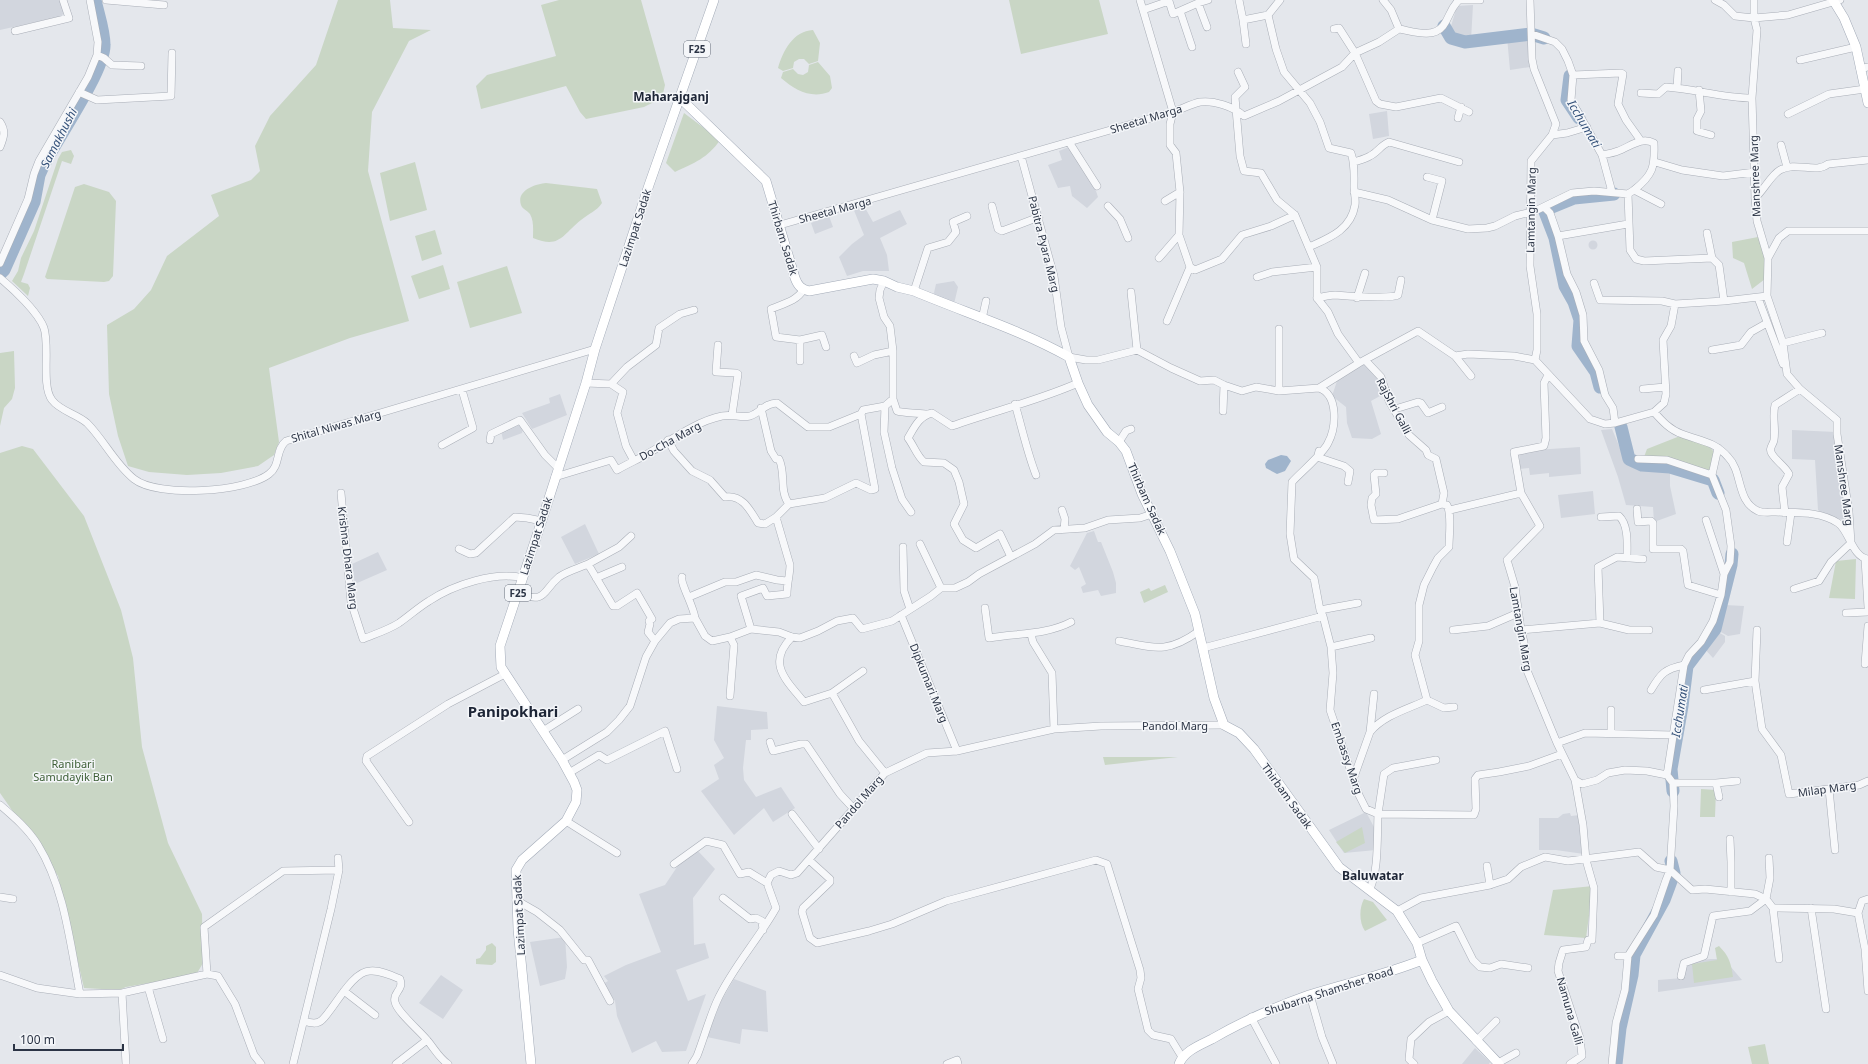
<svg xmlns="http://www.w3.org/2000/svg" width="1868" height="1064" font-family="'Noto Sans',sans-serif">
  <rect width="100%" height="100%" fill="#e4e7ec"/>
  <path fill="#d2d6de" d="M0 0H60L64 11 62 16 0 30Z
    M1473 5 1471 40 1455 39 1449 33 1457 6Z
    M1529 35 1530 67 1510 70 1507 37Z
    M1387 111 1389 136 1373 139 1369 114Z
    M1071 146 1096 191 1098 197 1087 208 1072 196 1070 186 1058 188 1048 165 1062 160 1059 151Z
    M863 204 873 222 900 210 907 224 880 238 887 255 889 271H863L847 276 839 257 852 244 864 235 853 208Z
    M829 216 833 227 815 234 811 223Z
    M1588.5 245a4.5 4.5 0 1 1 9 0a4.5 4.5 0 1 1-9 0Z
    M954 281 958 287 954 304 933 297 936 284Z
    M1364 363 1374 370 1389 391 1371 401 1381 434 1372 439 1352 438 1347 423 1346 407 1332 396 1338 378Z
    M560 394 567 415 532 429 522 413 550 403 549 398Z
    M518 423 523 429 522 433 503 440 501 430Z
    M1612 429 1625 460 1629 464 1636 469 1660 470 1670 472V486L1676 514 1654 522 1653 507 1626 505 1618 477 1601 430Z
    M1792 430 1836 432 1845 521 1822 513 1818 510 1815 460 1792 459Z
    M1580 447 1581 474 1549 477V473L1530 475 1529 468 1520 469 1519 451Z
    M1593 491 1595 514 1561 518 1558 495Z
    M585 524 599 554 575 564 561 537Z
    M1094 531 1098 542H1101L1113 572 1116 583V593L1101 596 1098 590 1083 593 1081 587 1086 584 1079 567 1075 570 1070 566 1087 533Z
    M378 552 387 570 355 584 352 564Z
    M1725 605 1744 606 1740 634 1728 636 1719 631 1718 632 1725 636V642L1713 658 1702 646 1718 627Z
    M717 706 767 712 768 729 751 730V740H746L743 768 744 780 756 797 781 787 795 808 773 822 764 808 734 835 701 791 719 779 714 765 724 758 714 740Z
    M1366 812 1374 827 1376 850 1344 853 1329 830Z
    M1570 813 1571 816 1580 815 1584 854 1556 850H1539V818H1558L1563 814Z
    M698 851 715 869 693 898 694 945 705 943 709 958 676 970 688 1001 706 994 686 1051 662 1052 656 1041 632 1053 617 1016 615 1001 603 984 608 981 604 976 626 965 661 952 639 894 665 885 681 861Z
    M565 937 567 967 565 979 540 986 530 942Z
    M1710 959H1724L1742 980 1658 992V980L1683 978 1688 962Z
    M441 975 463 990 443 1019 419 1003Z
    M734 979 766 991 768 1032 742 1029 740 1044 707 1037 720 1003Z
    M1475 1048 1490 1062 1489 1064H1462Z"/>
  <path fill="#c9d6c5" d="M338 0H390L393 28 431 30 409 41 372 112 368 171 409 321 350 338 269 368 279 442 274 455 258 466 221 473 187 475 149 472 128 466 118 436 109 394 107 325 134 309 151 290 167 256 219 216 211 195 251 180 260 171 255 146 270 116 316 65Z
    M559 0H641L665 85 662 98 644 107 586 119 580 112 566 86 481 109 476 86 487 75 556 56 541 5Z
    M1009 0H1099L1108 34 1021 54Z
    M813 30 820 43 818 61 809 64 804 59H799L794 62 793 68 783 71 778 68C783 51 793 31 813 30Z
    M818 62 830 76 832 88 829 92C811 99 795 90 781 78L783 72 793 69 798 74 803 75 808 72 809 65Z
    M684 113 720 140C708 158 694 163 675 172L666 163Z
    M71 150 74 156 71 164 62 161 24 274 21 282 28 284 30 288 28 296 12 281 18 271 21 258 34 231 58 159 62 152Z
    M415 162 427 210 390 221 380 173Z
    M546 183 597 189 602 203C597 211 588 214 581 220 562 235 560 249 533 238 533 230 534 221 530 214 527 210 522 209 521 205 516 190 536 184 546 183Z
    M84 184 109 192 116 201 113 276 109 281 104 282 47 279 45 277 75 187Z
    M435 230 442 254 422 261 415 236Z
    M1758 237 1764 253 1765 279 1752 289 1744 263 1733 258 1732 242Z
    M443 265 450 289 419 299 411 276Z
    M507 266 522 313 470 328 457 282Z
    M14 351 15 388 12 399 4 408 0 426V353Z
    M1680 436 1705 442 1715 453 1712 471 1667 459 1644 457 1647 449Z
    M22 446 33 449 84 516 121 610 133 658 142 747 168 843 202 914 203 963 196 975 126 987 119 990 84 988 58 876 0 793V453Z
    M1856 559 1855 599 1829 598 1836 561Z
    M1165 585 1168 592 1144 603 1140 592 1149 588 1151 591Z
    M1178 757 1105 765 1103 757Z
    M1701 789 1716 790 1715 817H1700Z
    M1362 827 1365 843 1345 853 1336 842Z
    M1593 886 1586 938 1544 935 1553 890Z
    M1364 899 1373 902 1387 920 1365 931C1359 923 1359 908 1364 899Z
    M492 943 496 947V962L492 965 476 964V959L480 958 486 950V946Z
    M1719 946C1729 956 1731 963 1733 977L1694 983 1692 964 1717 960 1715 948Z
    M1765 1044 1769 1064H1752L1748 1047Z"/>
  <path fill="#9fb4cc" d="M1281 455 1287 456 1291 461 1285 471 1277 474 1266 468 1265 464 1268 460Z"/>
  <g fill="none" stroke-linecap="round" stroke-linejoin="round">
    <path stroke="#9fb4cc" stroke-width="13" d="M1444 26 1451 38 1465 42 1531 34 1544 38
      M1570 76 1567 100 1579 118
      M1552 207 1574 198 1614 194
      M1545 212 1555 238 1565 286 1574 302 1580 320 1578 346 1596 372 1600 387
      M0 274 4 270 34 202 39 175 44 164C57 139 105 69 104 45 104 30 98 14 95 0
      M1621 427 1629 459 1642 465 1670 467 1713 480 1718 493
      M1673 791 1671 769 1682 706 1687 666 1715 629 1731 565 1732 554
      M1616 1064 1620 1028 1632 975 1634 955 1664 900 1674 873 1671 861"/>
    <g stroke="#a9aeb7" stroke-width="8">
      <path id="minor" d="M106 0 164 5
        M1140 0 1173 112 1170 124V145L1176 153 1180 192 1179 235 1190 267 1195 270 1222 259 1242 235 1271 226 1295 215
        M1239 0 1243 20 1268 15 1276 49 1284 72 1310 103 1320 122 1329 148 1351 153C1355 164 1354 175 1354 187 1354 193 1356 199 1355 205 1351 230 1329 238 1309 247
        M1383 0 1391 10 1399 29
        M1530 0 1532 59 1534 69 1556 124 1552 135 1531 161 1530 266 1537 314V350L1535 360
        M1715 0 1724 5 1735 16 1754 18 1788 15 1840 0
        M1754 0V18L1757 30 1752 98 1755 198 1757 221 1768 258 1767 296 1783 343 1787 374 1800 389 1837 420V434L1849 512 1851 543 1831 562 1819 581 1794 589
        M1198 3 1207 27
        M1143 10 1169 1 1173 14 1198 3 1208 0
        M1180 11 1192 47
        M1268 15 1280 0
        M1243 20 1246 44
        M1334 29 1339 28 1355 53 1376 101 1380 104 1396 107 1441 98 1469 112
        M15 31 69 18 63 0
        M1532 34 1555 42 1562 49 1568 61 1573 75 1571 100 1602 155 1612 192
        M97 55 104 58 112 65 141 66
        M1800 60 1856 47
        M1860 69 1868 67
        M1238 72 1245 87 1235 97 1240 156 1244 171 1261 173 1277 200 1295 215 1317 267V298
        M1573 75 1621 73 1623 74 1618 104 1626 120 1641 141
        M1677 88 1678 71
        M1699 90 1701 111 1697 119V131L1711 135
        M79 92 97 100 171 96 172 53
        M1641 93 1658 94 1666 87C1695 89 1723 98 1752 98
        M1788 114 1829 94 1865 89
        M1458 118 1461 107
        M0 122C6 131 4 137 0 147
        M1552 135 1567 133 1587 127
        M1069 142 1097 186
        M1781 145 1787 167
        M1602 155C1607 154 1613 153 1618 151 1630 147 1641 136 1654 143 1655 167 1653 175 1634 190
        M1021 156 1054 276 1061 327 1069 357 1086 360H1098L1137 350 1171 368 1200 381 1214 380 1224 385 1242 391 1256 387 1279 391 1319 388 1359 363 1418 331 1455 356 1468 354 1514 356 1535 360 1590 419 1605 424 1615 423 1654 412C1662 421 1670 430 1682 434 1700 441 1714 441 1728 457 1743 472 1736 501 1758 511 1762 513 1770 512 1776 512 1796 513 1820 511 1838 523 1849 530 1852 557 1868 559
        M1354 162C1360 160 1365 159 1370 156 1378 152 1381 145 1389 142L1459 162
        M1655 162 1682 170 1723 176 1755 172
        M1427 177 1442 181 1432 220
        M1354 192 1388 200 1432 220 1468 229 1487 228 1495 226 1515 216 1535 211 1572 193 1594 191 1628 194 1634 190 1661 204
        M1628 194 1630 250 1636 259 1644 261 1712 258 1719 265 1724 301
        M1755 198C1764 190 1771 175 1780 170 1796 161 1816 174 1828 164L1868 160
        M1165 201 1180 192
        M992 206 998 229 1002 231 1039 217
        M1108 206 1120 219 1128 238
        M1544 207 1550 213 1558 236 1567 274 1576 292 1583 315 1584 341 1599 370 1605 395 1613 408 1615 423
        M780 225 1173 112C1182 109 1191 104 1200 102 1214 100 1234 107 1244 116L1279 101 1342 67 1355 53 1379 42 1399 29C1412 31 1433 39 1443 26 1450 17 1449 10 1459 0H1480
        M1707 233 1712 258
        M1558 236 1628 224
        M1159 258 1179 235
        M1768 258 1779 238 1788 231H1868
        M0 263 28 199 34 174 39 161 88 77 97 55 98 42 90 0
        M1257 277 1272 272 1317 267
        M0 278C13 289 38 312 44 328 50 346 41 386 52 400 60 411 77 414 87 423 104 440 115 464 134 479 158 498 246 492 269 474 281 465 275 450 286 441L595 349
        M1594 283 1600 300 1662 301 1675 304 1724 301 1767 296
        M914 291 928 248 948 242 956 232 953 222 967 216
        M1131 292 1137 350
        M1317 298C1323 297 1329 295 1335 295 1346 296 1392 299 1398 295L1401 280
        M1317 298 1328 312 1338 334 1359 363
        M1357 298 1365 273
        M1758 298 1783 364
        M982 319 986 301
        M1167 321 1190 267
        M1279 329V391
        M800 340 822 335 826 347
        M1783 343 1822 333
        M718 345 716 372 736 373 738 374 732 415
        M1712 350 1741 345 1751 332 1767 323
        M854 356 857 363 874 355 893 351
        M1455 356 1471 376
        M800 361V340L776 337 771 309C782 304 797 301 803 290
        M1548 375 1544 383 1546 438 1544 446 1514 452 1521 493 1540 526 1507 560 1515 587 1521 630 1524 642 1526 668 1557 743 1575 780 1583 825 1586 860 1594 888 1592 940H1588L1586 947 1563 950 1559 963 1558 971 1580 1038 1582 1056 1570 1064
        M586 383 611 384 627 367 656 345 659 328 680 314 694 310
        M611 384 623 392 617 413 626 446 634 461
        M1319 388C1339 395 1336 428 1328 443 1323 454 1301 472 1292 482L1290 534 1294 559 1314 578 1320 610 1323 616 1331 647 1333 673 1330 710 1359 795 1366 809 1378 814C1377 834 1379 874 1369 890
        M1643 389 1665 387
        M893 399 897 411C902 413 920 413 927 414
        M1015 404C1022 428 1027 452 1036 475
        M885 406 884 432 892 468 902 499 911 512
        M761 408 771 451 776 459H779C786 473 779 491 789 504
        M1395 409 1418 402 1421 403 1428 413 1442 407
        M1223 411 1224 385
        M1654 412 1664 403 1666 394 1663 340 1671 326 1675 304
        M490 440 491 434 520 420 545 455 558 468
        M668 440 674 451 692 471 710 480 725 497C742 494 750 510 758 523L765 524 776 517
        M1119 442 1126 431 1131 429
        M442 445 473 428 462 390
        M1319 451 1318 455 1320 458 1344 466 1350 471 1348 482
        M1638 459 1667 460 1712 475
        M1384 473H1376L1374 475 1376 494 1372 498 1371 505 1374 520 1398 519 1442 504
        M555 477 611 460 617 470C627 464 639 459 649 453 671 440 697 421 722 416 732 414 741 418 750 416 760 413 765 403 777 403L808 427H829L861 414 863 410 885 406 893 399V351L890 326 884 317 879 298 880 290 884 281
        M341 493 351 602 363 639C375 634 388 630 399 623 409 616 419 607 429 601 453 585 495 571 523 578
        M1637 509 1638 522 1651 521 1653 523V549H1681L1683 551 1688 585 1721 595
        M1062 510 1065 519 1064 529
        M1450 510 1521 493
        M1785 513 1782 487 1789 474C1785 466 1777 462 1772 454 1768 448 1773 446 1774 440 1776 428 1772 416 1775 405L1800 389
        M1601 517 1619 516C1629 525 1627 546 1627 558
        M1706 520 1724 574
        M1787 542 1791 513
        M920 544 941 588
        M903 547 904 591 910 609
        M459 549 470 554 476 553 515 517 527 518 542 521
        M1011 557 1000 534 976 548 963 540 954 524 964 504 959 482 954 470 944 463 924 462C917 456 914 446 908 438 914 428 919 416 932 413L952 426C994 411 1037 401 1078 383
        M1865 559 1868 607
        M588 564 619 547 631 536
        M682 577C680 583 694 607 695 618
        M596 578 622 567
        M518 594C548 603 541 592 559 577 567 571 579 568 588 564L613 606H617L637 593 652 619 649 621 650 624 648 632 655 641
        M689 597 725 582H736L756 575 777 580 787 581
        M985 608 989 638C1017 633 1046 635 1071 622
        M1320 610 1358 603
        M1846 613 1868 612
        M901 615 957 751
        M1600 623 1598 567 1617 557 1643 559
        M751 629 741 596 763 588 767 596 787 594C787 584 790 574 790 565L776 517 789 504 825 498 856 483 871 490 875 489 861 414
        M1453 630 1488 626 1518 613
        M1521 630 1600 623 1629 630H1649
        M1757 630 1755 681 1762 729 1781 755 1789 794 1859 785 1868 781
        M1031 634 1033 642 1052 673 1054 729
        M730 637 734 645 730 696
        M792 637C766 663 786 680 804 702L832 693
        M1119 641C1155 648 1167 654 1199 631
        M1331 647 1371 638
        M1203 648 1323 616
        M1865 664 1868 626
        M863 671 832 693 859 741 885 773
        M1651 690C1661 673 1665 669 1684 665
        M1704 690 1755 681
        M1427 700 1444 708 1454 707
        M1611 710V734
        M543 731 578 709
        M1370 732 1374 694
        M770 742 773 751 801 744H806L840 794 853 808
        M1557 743 1585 733 1673 735
        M562 760 607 732 619 720 630 706 646 657 655 641 670 623 679 619 695 618 705 636 712 641 730 637 751 629 779 632 792 637 800 638 818 631 837 621 853 618 862 629 892 621 931 596 941 588H955L968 582 979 574 1035 544 1054 530 1085 528 1108 520 1140 518 1152 514
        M1436 760 1393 768 1384 774 1378 814 1474 815 1476 809 1475 779 1478 775 1499 772 1529 766 1562 754
        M569 773 599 755 607 760 665 731 677 769
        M1354 777 1370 732C1384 715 1408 709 1427 700L1415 655 1419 641V605L1424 585 1433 567 1438 558 1449 547C1449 535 1452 515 1447 505L1442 504 1444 493 1436 459 1428 455 1426 450 1409 435 1389 401 1381 377 1365 360
        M1575 780 1582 784 1597 780 1608 773 1625 770 1647 771 1667 775
        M1673 783H1716L1719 797
        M1716 783 1737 781
        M1829 789 1835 850
        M0 805C14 817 28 829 38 845 65 889 70 944 80 994
        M792 814 819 849
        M566 821 617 853
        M409 822 366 761 367 756 448 704 505 674
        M1730 839 1731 862V892
        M809 860 830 879V882L803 908 802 912 810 938 817 943 869 931 892 924 946 901 1096 860 1107 864 1140 970 1141 978 1138 989 1148 1030 1153 1035 1171 1039 1182 1057
        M674 864 706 841 723 845 740 874 749 872 767 883
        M1487 866 1490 885
        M0 897 13 899
        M723 898 750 919 756 918 762 921 763 930
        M516 900 537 912 560 930 584 960H588L610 1001
        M1773 908 1779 959
        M1811 908 1826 1009
        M1397 911 1421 898 1490 885 1508 879 1521 867 1545 857 1568 861 1639 852 1656 867 1670 870 1692 890 1705 889 1755 894 1766 899 1773 908 1834 909 1858 913 1865 949H1868
        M1858 913 1862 901 1868 899
        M1417 943 1456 926 1473 960 1480 967 1490 968 1501 964 1528 968
        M1865 949 1868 991
        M1618 956H1628
        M207 974 204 927 283 871 339 870
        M0 975 37 988 80 994 122 993 207 974 218 976 235 1004 254 1055 261 1064
        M1681 976 1684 963 1704 956 1713 916 1750 911 1766 899 1770 878 1769 858
        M148 987 163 1039
        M344 991 375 1015
        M122 993 126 1064
        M1310 995 1322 1037 1333 1064
        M1251 1017 1276 1064
        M304 1021C310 1023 317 1025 322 1020 334 1009 352 971 370 971 380 970 391 975 400 979 404 991 392 992 395 1002 397 1012 420 1031 427 1040 434 1048 439 1058 448 1064
        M1476 1041 1496 1021
        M1498 1063 1516 1053
        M293 1064 331 909 339 870 338 858
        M396 1064 427 1040
        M692 1064 697 1056C704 1038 709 1019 717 1001 732 968 758 940 776 908L767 883 771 875 779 871 791 875 797 873 885 773 927 753 957 751 1054 729 1101 726 1224 725
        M947 1064 957 1060 958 1064
        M1414 1064 1409 1059 1411 1039 1429 1022 1449 1011
        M1612 1064 1616 1023 1625 990 1628 956 1654 915 1666 880 1670 870 1674 806 1673 783 1667 775 1684 665 1689 655 1701 642 1713 621 1721 595 1724 574 1730 562 1731 546 1726 510 1712 475 1718 448"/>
    </g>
    <g stroke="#a3abb8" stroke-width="10">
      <path id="major" d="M1833 0 1844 18 1856 47 1868 103
        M680 98 766 181 795 278C798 286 801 289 809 291L873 279 884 281 897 287 914 291C966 313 1021 330 1069 357L1078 383 1088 405 1107 432 1119 442 1126 451 1142 494 1170 551 1195 614 1214 698 1224 725 1239 733 1254 749 1339 867 1397 911 1417 943 1422 960 1432 981 1449 1011 1499 1064
        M531 1064 518 929 516 870 522 860 566 821 576 802 577 790 574 782 562 760 501 667 500 646 540 526 586 383 595 349 649 185 714 0
        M1179 1064C1184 1051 1200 1045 1212 1039 1243 1021 1275 1007 1309 995 1347 983 1385 975 1422 960"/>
    </g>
    <use href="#minor" stroke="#f7f8fa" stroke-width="7"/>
    <use href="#major" stroke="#fff" stroke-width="9"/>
  </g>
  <g text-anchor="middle" stroke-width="3" stroke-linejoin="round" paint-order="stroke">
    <g fill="#f4f6f9" stroke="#676e7b" stroke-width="1">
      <rect x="684" y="41" width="26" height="16" rx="3"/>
      <rect x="505" y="585" width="26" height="16" rx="3"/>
    </g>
    <g font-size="10" font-weight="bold" fill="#2b3445">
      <text x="697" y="53">F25</text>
      <text x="518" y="597">F25</text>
    </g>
    <g font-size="11" fill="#2b3445" stroke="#f4f6f9">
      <text transform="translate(1146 119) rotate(-17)" y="4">Sheetal Marga</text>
      <text transform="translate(1755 176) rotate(-92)" y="4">Manshree Marg</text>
      <text transform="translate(835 210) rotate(-15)" y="4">Sheetal Marga</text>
      <text transform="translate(1531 210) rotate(-89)" y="4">Lamtangin Marg</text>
      <text transform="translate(635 228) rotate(-72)" y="4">Lazimpat Sadak</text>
      <text transform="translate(783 238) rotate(73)" y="4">Thirbam Sadak</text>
      <text transform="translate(1044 244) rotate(76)" y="4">Pabitra Pyara Marg</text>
      <text transform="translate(1394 406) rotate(62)" y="4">RajShri Galli</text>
      <text transform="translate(336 426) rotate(-16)" y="4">Shital Niwas Marg</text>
      <text transform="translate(670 441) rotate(-29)" y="4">Do-Cha Marg</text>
      <text transform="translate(1844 485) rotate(82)" y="4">Manshree Marg</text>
      <text transform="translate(1147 499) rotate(66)" y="4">Thirbam Sadak</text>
      <text transform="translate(536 536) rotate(-72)" y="4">Lazimpat Sadak</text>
      <text transform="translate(348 558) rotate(83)" y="4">Krishna Dhara Marg</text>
      <text transform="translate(1521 629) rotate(80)" y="4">Lamtangin Marg</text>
      <text transform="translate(929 683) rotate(68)" y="4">Dipkumari Marg</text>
      <text x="1175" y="730">Pandol Marg</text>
      <text transform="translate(1347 758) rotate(71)" y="4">Embassy Marg</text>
      <text transform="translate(1827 789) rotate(-8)" y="4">Milap Marg</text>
      <text transform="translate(1287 796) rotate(54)" y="4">Thirbam Sadak</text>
      <text transform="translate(859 802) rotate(-49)" y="4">Pandol Marg</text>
      <text transform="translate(519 915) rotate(-93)" y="4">Lazimpat Sadak</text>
      <text transform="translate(1329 991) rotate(-18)" y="4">Shubarna Shamsher Road</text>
      <text transform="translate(1570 1011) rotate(74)" y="4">Namuna Galli</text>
    </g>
    <g font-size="11" fill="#3f6038" stroke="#f4f6f9">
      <text x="73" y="768">Ranibari<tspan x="73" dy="13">Samudayik Ban</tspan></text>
    </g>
    <g font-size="12" font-weight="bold" fill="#1d2536" stroke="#f4f6f9">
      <text x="671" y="101">Maharajganj</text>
      <text x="1373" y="880">Baluwatar</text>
    </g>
    <g font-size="12" font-style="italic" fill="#345179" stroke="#f4f6f9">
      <text transform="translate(1584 124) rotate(59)" y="4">Icchumati</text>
      <text transform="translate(59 138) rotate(-63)" y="4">Samakhushi</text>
      <text transform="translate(1680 711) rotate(-81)" y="4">Icchumati</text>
    </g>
    <g font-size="15" font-weight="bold" fill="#1d2536" stroke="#f4f6f9">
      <text x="513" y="717">Panipokhari</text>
    </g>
  </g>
  <path d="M14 1044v6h109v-6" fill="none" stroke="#2b3445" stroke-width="2"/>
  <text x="20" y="1044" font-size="12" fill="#2b3445" stroke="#f4f6f9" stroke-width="3" paint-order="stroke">100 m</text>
</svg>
